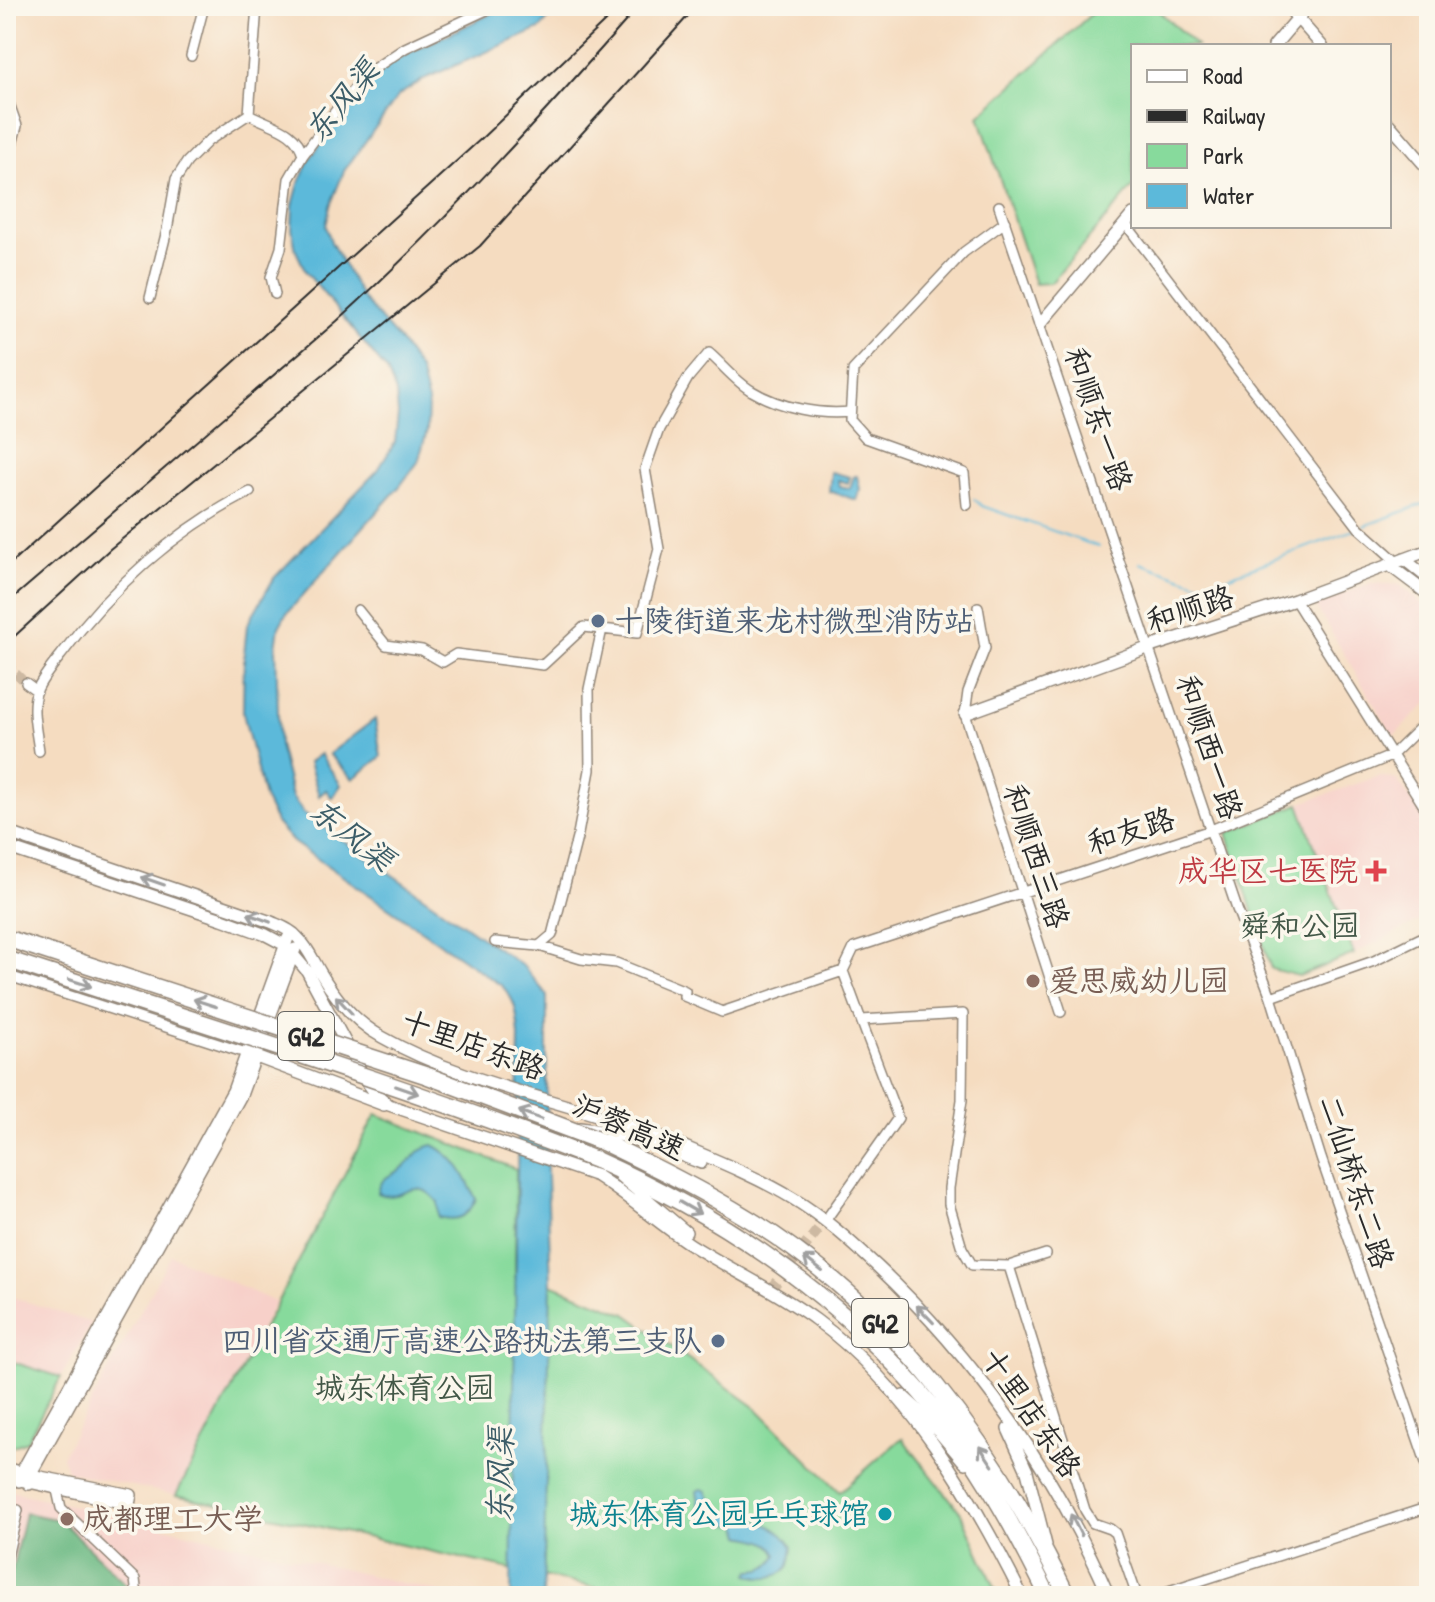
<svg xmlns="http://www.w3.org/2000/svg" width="1435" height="1602" font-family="'Patrick Hand','LXGW WenKai TC',sans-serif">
  <rect width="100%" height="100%" fill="#fbf7ec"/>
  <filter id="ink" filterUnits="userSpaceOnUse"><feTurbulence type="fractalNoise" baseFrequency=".0125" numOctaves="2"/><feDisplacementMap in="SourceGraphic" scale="16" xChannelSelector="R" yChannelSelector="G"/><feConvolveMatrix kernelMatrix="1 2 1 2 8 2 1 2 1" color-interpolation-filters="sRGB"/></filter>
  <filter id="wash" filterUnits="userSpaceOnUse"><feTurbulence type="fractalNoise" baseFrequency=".006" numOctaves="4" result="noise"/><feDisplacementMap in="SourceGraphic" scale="32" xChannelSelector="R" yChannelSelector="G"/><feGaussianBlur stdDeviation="1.8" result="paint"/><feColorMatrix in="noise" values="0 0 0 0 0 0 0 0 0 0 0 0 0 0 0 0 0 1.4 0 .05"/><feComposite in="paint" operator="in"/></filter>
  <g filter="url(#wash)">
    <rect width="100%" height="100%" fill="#f5dcc0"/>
    <path fill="#f7d0c9" d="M1371 583 1400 585 1429 609V702L1393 736 1315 605Z
      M1379 776 1397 780 1429 825V916L1354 954 1299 804Z
      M171 1255 275 1302 176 1495 68 1472 62 1456Z
      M12 1297 92 1323 61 1377 6 1360V1308Z
      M6 1489 23 1494 457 1596H6Z"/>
    <path fill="#87da9c" stroke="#598264" stroke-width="2" d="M1100 6H1153L1197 46H1133V187L1051 283 1035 284 979 116Z
      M1299 804 1354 954 1299 976 1271 969 1227 833Z
      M376 1114 516 1169 515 1278 551 1284 626 1314 755 1407 840 1492 902 1438 961 1513 999 1596H633L176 1495Z
      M6 1360 61 1377 27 1441 6 1449Z"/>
    <path fill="#6dba84" stroke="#4c7258" stroke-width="2" d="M25 1513 60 1520 129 1587 127 1596H6Z"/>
    <path fill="#5cb9da" stroke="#447282" stroke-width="2" d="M507 6H560L540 29 426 78 399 95 344 171 330 206 326 226 331 242 363 299 399 340 420 371 428 402 427 431 418 462 399 487 286 614 279 627 276 647 279 745 292 797 304 813 524 967 547 995V1177L551 1284 543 1596H511L519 1036C517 1016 517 1001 502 986L293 842 276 823 264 798 243 713 244 655 247 625 274 578 378 470 395 442 398 414 396 393 387 371 306 272 296 251 292 229 293 205 299 183 309 160 368 79 388 63Z
      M831 472 850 477 848 483 838 480 839 486 850 488 854 476H857L860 489 856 500 829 491Z
      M375 719 381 757 353 779 329 754Z
      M320 754 341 785 332 798 326 790 319 796 309 762Z
      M433 1145C457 1157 465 1176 476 1199 468 1217 458 1222 438 1217V1202C413 1172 405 1205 378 1193 381 1174 394 1176 406 1165 417 1156 418 1148 433 1145Z
      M702 1489 707 1491 715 1509C743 1521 776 1517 792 1547 791 1552 791 1563 788 1567 780 1579 760 1579 749 1574L751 1570C764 1570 771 1566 777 1555 771 1539 757 1540 742 1536L739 1525 728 1524 700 1510 697 1491Z"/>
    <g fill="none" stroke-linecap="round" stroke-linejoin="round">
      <path stroke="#5cb9da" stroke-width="2" d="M974 499 982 506 1099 547
        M1364 526 1429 502
        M1140 563 1200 584 1210 583 1354 530"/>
    </g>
  </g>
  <g filter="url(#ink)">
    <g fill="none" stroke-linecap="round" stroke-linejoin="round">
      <path stroke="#cdb9a2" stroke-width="9" stroke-dasharray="9 4.5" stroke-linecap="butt" d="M6 664 26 683"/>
      <path stroke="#cdb9a2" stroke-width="11" stroke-dasharray="11 5.5" stroke-linecap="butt" d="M770 1290 825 1221"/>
      <g stroke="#908476" stroke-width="12">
        <path id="minor" d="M191 56 204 6
          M6 95 17 126 6 166
          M249 114C270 126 297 129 303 155
          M999 206 1237 909 1271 997 1321 1158 1429 1471
          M1125 223 1359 528 1397 562
          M275 294 271 277 281 248 289 179 303 155 340 105 369 72 405 48 495 6
          M150 298 167 230 176 179 187 162 208 141 249 114 257 6
          M967 505 964 473 866 438 850 420 853 370 964 252 1005 222
          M1295 600 1429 814
          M978 607 985 648 968 692 965 714 1061 1012
          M358 610 386 645 422 650 443 662 456 654 543 665 584 627 637 633 659 549 645 469 659 429 688 378 709 353C723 365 736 382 752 391 780 408 819 415 850 412
          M26 683 37 691
          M39 751C37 733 30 708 37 690 42 678 53 665 61 655 111 587 176 530 250 492
          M495 942 539 946 581 959 616 963 685 991 684 996 722 1012 843 971 861 1020 963 1014 962 1100 949 1188V1204L962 1248 972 1265 1009 1266 1046 1254
          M539 946 552 935 578 834 590 770 589 689 602 629
          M843 971 854 948 1211 830 1391 756 1429 719
          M6 975 246 1053
          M1271 997 1374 961 1429 934
          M825 1221 898 1118 861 1020
          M1009 1266 1085 1510 1093 1523 1110 1529 1115 1533 1137 1596
          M57 1490 61 1508 135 1579 137 1596
          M6 1561 18 1510
          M1153 1596 1429 1507"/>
      </g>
      <g stroke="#908476" stroke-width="14">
        <path id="tertiary" d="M1287 6 1322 46
          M1274 46 1308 6
          M1389 124 1429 170
          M1040 324 1133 214
          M1404 559 1429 579
          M1389 565 1429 595
          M965 714 1150 647 1295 600 1429 550
          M6 832 271 922C280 926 290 929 297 937 307 946 313 960 320 972 335 998 355 1022 382 1037 468 1086 574 1102 666 1139 708 1157 754 1175 792 1198 824 1217 851 1242 877 1266 976 1359 1055 1472 1109 1596
          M6 847 222 919 266 935 285 945 307 971 365 1079 375 1093 389 1105 597 1176C630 1197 658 1223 690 1244 731 1270 777 1291 816 1320 909 1389 971 1494 1022 1596
          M251 1055 384 1105
          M580 1128C624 1133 661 1147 701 1163
          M620 1176 686 1232
          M903 1396 927 1418 965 1463
          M1008 1429 1027 1471 1046 1545
          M6 1468 30 1475 131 1495 129 1504 6 1477
          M19 1481 21 1473 233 1091 288 938
          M29 1484 30 1475 241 1095 295 949"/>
      </g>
      <g stroke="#908476" stroke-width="19">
        <path id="motorway" d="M603 1142C653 1166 702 1190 749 1219 892 1306 995 1446 1067 1596
          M596 1160C713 1212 825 1286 911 1382 968 1444 1011 1520 1048 1596"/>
      </g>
      <use href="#minor" stroke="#fff" stroke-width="9"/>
      <use href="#tertiary" stroke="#fff" stroke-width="11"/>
      <use href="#motorway" stroke="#fff" stroke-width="16"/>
      <path stroke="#2b2b2b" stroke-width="2" d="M6 568 482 138 621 6
        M6 604 337 321C446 222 542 116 639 6
        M6 644 110 549 480 246 697 6"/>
      <g stroke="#908476" stroke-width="19" stroke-linecap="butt">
        <path id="motorway-bridge" d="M6 938 428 1076 603 1142
          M6 959C203 1024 402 1084 596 1160"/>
      </g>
      <use href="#motorway-bridge" stroke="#fff" stroke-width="16"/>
    </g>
    <defs><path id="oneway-shaft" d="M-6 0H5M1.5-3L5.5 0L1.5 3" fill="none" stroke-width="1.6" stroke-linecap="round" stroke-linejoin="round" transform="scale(2)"/></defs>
    <g stroke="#a0a0a0">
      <use href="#oneway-shaft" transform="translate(153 881) rotate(-161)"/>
      <use href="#oneway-shaft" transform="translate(259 918) rotate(-160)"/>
      <use href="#oneway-shaft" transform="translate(80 983) rotate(18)"/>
      <use href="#oneway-shaft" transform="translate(205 1003) rotate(-162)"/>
      <use href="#oneway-shaft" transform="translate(344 1005) rotate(-133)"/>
      <use href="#oneway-shaft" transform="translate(407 1090) rotate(19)"/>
      <use href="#oneway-shaft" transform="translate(530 1115) rotate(-159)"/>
      <use href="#oneway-shaft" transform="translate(690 1208) rotate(30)"/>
      <use href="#oneway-shaft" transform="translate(813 1264) rotate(-142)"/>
      <use href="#oneway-shaft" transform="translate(925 1314) rotate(-134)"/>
      <use href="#oneway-shaft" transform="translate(986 1456) rotate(-124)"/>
      <use href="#oneway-shaft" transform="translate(1076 1525) rotate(-117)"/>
    </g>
  </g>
  <g fill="#5c6f8a" stroke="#fbf7ec" stroke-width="3">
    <circle cx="598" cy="621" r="8"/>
    <circle cx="718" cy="1341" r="8"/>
  </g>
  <path fill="#e0444e" stroke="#fbf7ec" stroke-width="3" d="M1372 859h8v8h8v8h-8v8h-8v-8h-8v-8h8z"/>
  <g fill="#8d6e63" stroke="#fbf7ec" stroke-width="3">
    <circle cx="1033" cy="981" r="8"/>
    <circle cx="67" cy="1519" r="8"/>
  </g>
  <circle fill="#0f9aa8" stroke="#fbf7ec" stroke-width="3" cx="885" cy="1514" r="8"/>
  <g text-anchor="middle" stroke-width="7" stroke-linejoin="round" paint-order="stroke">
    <g fill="#fbf7ec" stroke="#696865" stroke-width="2">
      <rect x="278" y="1012" width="56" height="48" rx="6"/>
      <rect x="852" y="1299" width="56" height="48" rx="6"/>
    </g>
    <g font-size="28" font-weight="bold" fill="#2b2b2b">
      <text x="306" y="1046">G42</text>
      <text x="880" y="1333">G42</text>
    </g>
    <g font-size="30" fill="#2b2b2b" stroke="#fbf7ec">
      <text transform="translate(1098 419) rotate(71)" y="10">和顺东一路</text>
      <text transform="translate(1190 609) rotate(-18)" y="10">和顺路</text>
      <text transform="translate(1209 747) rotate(72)" y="10">和顺西一路</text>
      <text transform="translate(1131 831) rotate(-18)" y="10">和友路</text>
      <text transform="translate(1036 856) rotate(72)" y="10">和顺西三路</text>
      <text transform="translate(473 1045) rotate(20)" y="10">十里店东路</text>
      <text transform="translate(629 1127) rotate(24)" y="10">沪蓉高速</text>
      <text transform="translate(1356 1182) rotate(72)" y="10">二仙桥东二路</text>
      <text transform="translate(1031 1413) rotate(55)" y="10">十里店东路</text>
    </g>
    <g font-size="30" fill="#4e5e75" stroke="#fbf7ec" text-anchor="start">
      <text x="614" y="631">十陵街道来龙村微型消防站</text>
      <text x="702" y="1351" text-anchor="end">四川省交通厅高速公路执法第三支队</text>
    </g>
    <g font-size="30" fill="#be3a42" stroke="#fbf7ec" text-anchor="end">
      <text x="1358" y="881">成华区七医院</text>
    </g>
    <g font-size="30" fill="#425747" stroke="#fbf7ec">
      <text x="1300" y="936">舜和公园</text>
      <text x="405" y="1398">城东体育公园</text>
    </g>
    <g font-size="30" fill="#785e54" stroke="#fbf7ec" text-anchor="start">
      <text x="1049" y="991">爱思威幼儿园</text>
      <text x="83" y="1529">成都理工大学</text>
    </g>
    <g font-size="30" fill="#0d838f" stroke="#fbf7ec" text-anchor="end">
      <text x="869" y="1524">城东体育公园乒乓球馆</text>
    </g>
    <g font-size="32" font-style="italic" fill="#3c5d68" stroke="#fbf7ec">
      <text transform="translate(342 101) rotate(-50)" y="11">东风渠</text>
      <text transform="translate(352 835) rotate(38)" y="11">东风渠</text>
      <text transform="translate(500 1475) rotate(-89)" y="11">东风渠</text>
    </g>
  </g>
  <rect width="1435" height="1602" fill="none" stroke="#fbf7ec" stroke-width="32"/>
  <rect x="1131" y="44" width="260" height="184" fill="#fbf7ec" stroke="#a8a59f" stroke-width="2"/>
  <rect x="1147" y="70" width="40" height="12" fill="#ffffff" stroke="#a8a59f" stroke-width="2"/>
  <text x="1203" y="84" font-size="24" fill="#2b2b2b">Road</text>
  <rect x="1147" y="110" width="40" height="12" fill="#2b2b2b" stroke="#a8a59f" stroke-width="2"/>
  <text x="1203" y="124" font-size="24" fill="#2b2b2b">Railway</text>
  <rect x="1147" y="144" width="40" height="24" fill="#87da9c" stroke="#a8a59f" stroke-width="2"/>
  <text x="1203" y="164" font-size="24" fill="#2b2b2b">Park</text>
  <rect x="1147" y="184" width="40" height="24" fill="#5cb9da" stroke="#a8a59f" stroke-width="2"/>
  <text x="1203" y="204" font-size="24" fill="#2b2b2b">Water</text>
</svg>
